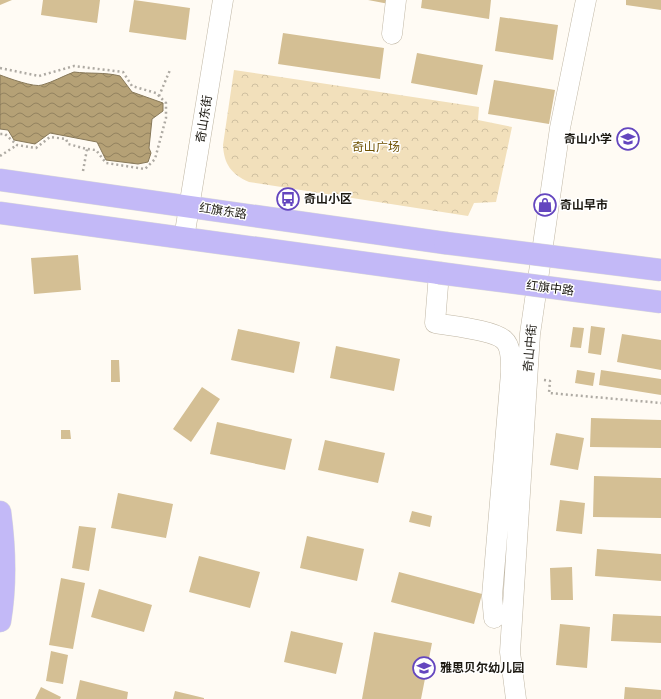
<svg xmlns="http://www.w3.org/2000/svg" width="661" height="699" font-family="Manrope,'Noto Sans SC',sans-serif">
  <defs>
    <pattern id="park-crowns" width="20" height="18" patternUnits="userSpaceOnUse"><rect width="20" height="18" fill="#f2e0bb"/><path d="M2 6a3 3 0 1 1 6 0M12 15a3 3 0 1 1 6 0" fill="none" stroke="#cfc0a0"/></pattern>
    <pattern id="water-waves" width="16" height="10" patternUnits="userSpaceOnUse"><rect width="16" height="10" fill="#b5a176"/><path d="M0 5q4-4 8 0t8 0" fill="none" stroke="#92825f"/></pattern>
  </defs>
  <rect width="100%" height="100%" fill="#fffbf4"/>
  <path fill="url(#park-crowns)" d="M234 70 479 107 478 120 512 127 496 202 474 203 468 216 249 182C231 174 224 164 223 145Z"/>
  <path fill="url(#water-waves)" stroke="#877858" d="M74 72C89 74 105 72 120 76L132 92 163 103V111L152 119 149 148 151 153 148 162 138 164 106 160 97 142 50 133 35 144 14 140 8 130 0 129V75C8 78 35 88 42 85 53 82 63 76 74 72Z"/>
  <path fill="#d4bf94" d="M0 0H12L0 5Z
    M43 0H100L97 23 41 15Z
    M134 0 190 8 186 40 129 32Z
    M368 0H389V4Z
    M422 0H491L489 19 421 8Z
    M626 0H661V10L626 5Z
    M500 17 558 25 553 60 495 51Z
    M283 33 384 48 380 79 278 64Z
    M417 53 483 65 477 95 411 83Z
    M494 80 555 90 549 124 488 114Z
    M78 255 81 290 34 294 31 258Z
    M591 326 605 328 601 355 588 353Z
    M573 327 584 328 581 348 570 347Z
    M238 329 300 342 294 373 231 360Z
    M622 334 661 340V370L617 362Z
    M336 346 400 359 394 391 330 378Z
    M111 360H119L120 382H111Z
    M577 370 595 373 593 386 575 383Z
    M601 370 661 379V395L599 385Z
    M202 387 220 399 191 442 173 429Z
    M591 418 661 420V448L590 447Z
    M217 422 292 439 285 470 210 454Z
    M61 430H70L71 439H61Z
    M556 433 584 438 578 470 550 465Z
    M325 440 385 453 378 483 318 470Z
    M594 476 661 478V518L593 517Z
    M118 493 173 504 166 538 111 528Z
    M560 500 585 503 582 534 556 531Z
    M412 511 432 516 430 527 409 522Z
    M79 526 96 528 89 571 72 568Z
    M307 536 364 549 357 581 300 568Z
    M597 549 661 554V581L595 576Z
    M199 556 260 572 250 608 189 592Z
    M572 567 573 600H551L550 568Z
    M399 572 482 594 474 624 391 602Z
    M61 578 85 583 73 649 49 645Z
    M99 589 152 605 144 632 91 617Z
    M613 614 661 616V643L611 641Z
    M560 624 590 627 587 668 556 665Z
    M291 631 343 643 336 674 284 662Z
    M374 632 432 643 421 699H362Z
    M51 651 68 655 63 684 46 681Z
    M80 680 128 692 127 699H76Z
    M41 687 61 697 60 699H35Z
    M625 687 661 690V699H624Z
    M175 691 204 698V699H173Z"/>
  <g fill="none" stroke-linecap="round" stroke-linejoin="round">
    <g stroke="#c0b7a5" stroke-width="21">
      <path id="minor" d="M392 34 396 0
        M184 238 223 0
        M439 273 435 323C451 326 494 330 504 340 512 347 511 364 511 373L492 596 494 618
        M516 699 510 652 530 334 560 128 586 0"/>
    </g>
    <g stroke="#dbdad9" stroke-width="23">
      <path id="major" d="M0 180 445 243
        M0 213 439 273
        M0 512C5 549 6 585 0 621"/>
    </g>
    <path stroke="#aeaaa3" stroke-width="2.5" stroke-dasharray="2 3" stroke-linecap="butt" d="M0 68 39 76 74 66 123 72 132 86 156 93 166 103V118L155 159 145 169 106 163 96 150 87 149 68 144 66 139 50 137 36 148 17 145 5 134H0
      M159 96 170 70
      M0 156 17 145
      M83 171 87 149
      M544 380 550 381 549 393 661 403"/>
    <use href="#minor" stroke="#fff" stroke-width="20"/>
    <use href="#major" stroke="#c3b9f7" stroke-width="22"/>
    <g stroke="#dbdad9" stroke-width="23" stroke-linecap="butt">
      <path id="major-bridge" d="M445 243 661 270
        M439 273 661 302"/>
    </g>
    <use href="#major-bridge" stroke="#c3b9f7" stroke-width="22"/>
  </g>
  <defs>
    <g id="school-ring" transform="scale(1.15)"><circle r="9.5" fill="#fff" stroke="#6446bf" stroke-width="1.5"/><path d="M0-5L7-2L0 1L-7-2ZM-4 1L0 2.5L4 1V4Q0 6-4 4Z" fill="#6446bf"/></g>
    <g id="bus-ring" transform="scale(1.15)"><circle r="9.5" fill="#fff" stroke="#6446bf" stroke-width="1.5"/><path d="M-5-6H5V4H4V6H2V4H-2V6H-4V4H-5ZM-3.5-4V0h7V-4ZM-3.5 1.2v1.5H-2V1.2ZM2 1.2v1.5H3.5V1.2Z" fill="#6446bf"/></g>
    <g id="shop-ring" transform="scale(1.15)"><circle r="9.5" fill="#fff" stroke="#6446bf" stroke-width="1.5"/><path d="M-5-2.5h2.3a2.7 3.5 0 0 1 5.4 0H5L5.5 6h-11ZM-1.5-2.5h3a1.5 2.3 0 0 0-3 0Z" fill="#6446bf"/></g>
  </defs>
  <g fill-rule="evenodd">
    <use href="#school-ring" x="628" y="139"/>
    <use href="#bus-ring" x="288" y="199"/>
    <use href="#shop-ring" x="545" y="205"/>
    <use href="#school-ring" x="424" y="668"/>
  </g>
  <g text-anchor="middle" stroke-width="3" stroke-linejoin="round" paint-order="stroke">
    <g font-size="12" fill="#1c1912" stroke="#fff">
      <text transform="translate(204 119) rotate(-81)" y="4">奇山东街</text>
      <text transform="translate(223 211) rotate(8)" y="4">红旗东路</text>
      <text transform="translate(550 288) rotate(7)" y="4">红旗中路</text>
      <text transform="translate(530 348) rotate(-85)" y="4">奇山中街</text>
    </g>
    <g font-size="12" font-weight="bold" fill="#1c1912" stroke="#fff" text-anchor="start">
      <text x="612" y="143" text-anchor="end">奇山小学</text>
      <text x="304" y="203">奇山小区</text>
      <text x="560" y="209">奇山早市</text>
      <text x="440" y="672">雅思贝尔幼儿园</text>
    </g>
    <g font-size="12" fill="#6d5000" stroke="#fff">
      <text x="376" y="151">奇山广场</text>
    </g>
  </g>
</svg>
